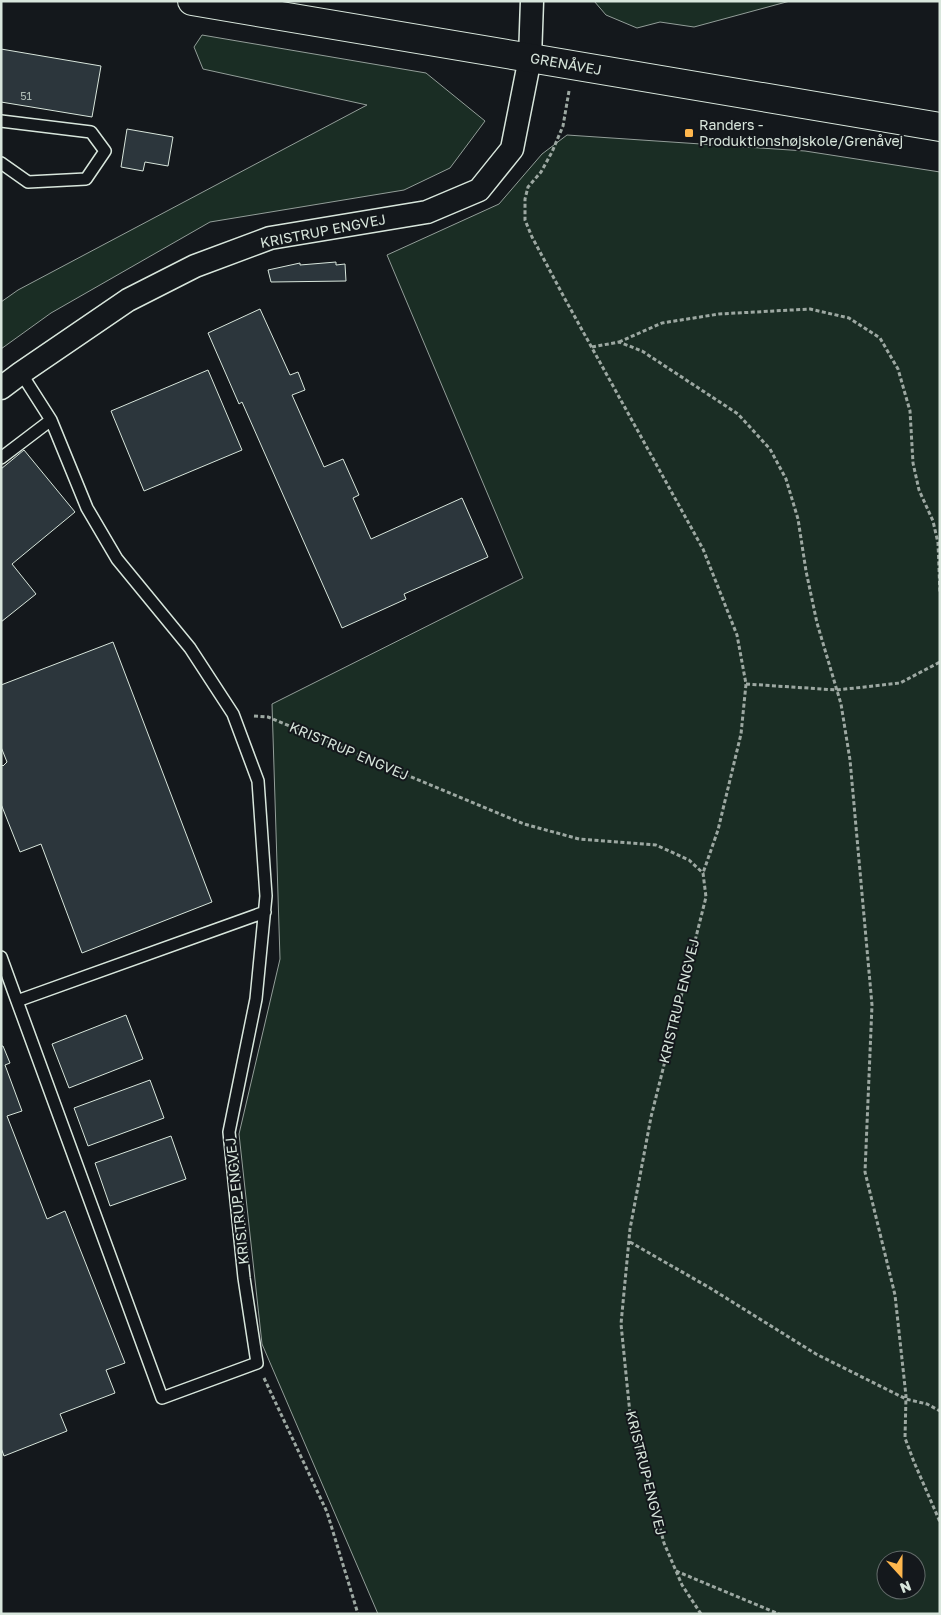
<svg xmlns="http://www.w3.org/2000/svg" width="941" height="1615" font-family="'Golos Text',sans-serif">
  <rect width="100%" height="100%" fill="#14181c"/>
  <path fill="#1a2d24" stroke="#939e99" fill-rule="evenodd" d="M594 1H790L694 27 660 22 637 28 606 15Z
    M202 35 426 73 485 121 450 168 404 190 210 222 51 313 1 349V302L18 290 367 105 203 69 194 47Z
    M567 135 805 151 940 172V1614H378L262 1344 239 1134 280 959 272 704 523 578 387 255 499 204 542 154ZM886 1560H916V1590H886Z"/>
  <path fill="#2c363c" stroke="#d8e6dc" d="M1 49 101 66 92 117 1 102Z
    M127 129 173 137 168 166 145 162 143 171 121 167Z
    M336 262V265L345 264 346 281 271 282 268 270 300 263V265Z
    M260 309 290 375 298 372 305 390 292 395 324 467 343 459 359 495 353 498 371 539 462 498 488 557 404 594 406 599 342 628 242 402 239 404 208 333Z
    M208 370 242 450 144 491 111 411Z
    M24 450 75 512 12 564 36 594 1 622V469Z
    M113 642 212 902 82 953 41 844 20 852 1 804V764L3 766 7 762 1 747V685Z
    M126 1015 143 1059 69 1088 52 1044Z
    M1 1046H3L10 1063 5 1065 22 1111 7 1116 47 1219 65 1211 125 1363 106 1370 115 1393 60 1414 67 1431 4 1456 1 1448Z
    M150 1080 164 1118 88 1146 74 1108Z
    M171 1136 186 1179 110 1206 95 1163Z"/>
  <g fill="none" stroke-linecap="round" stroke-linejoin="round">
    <g stroke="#d8e6dc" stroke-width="14">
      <path id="service" d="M1 121 91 132 105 151 86 179 28 182 1 163
        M1 458 51 420
        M1 957 17 1001 265 912
        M17 1001 162 1398 257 1363 244 1278 229 1132 256 999 266 896 258 781 233 714 190 648 117 559 87 508 51 420 21 373"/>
    </g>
    <g stroke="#d8e6dc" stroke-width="25">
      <path id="minor" d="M1 388 21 373 128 300 195 266 270 238 427 212 479 190 512 149 530 58 532 1"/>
    </g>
    <g stroke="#d8e6dc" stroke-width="30">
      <path id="tertiary" d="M192 1 940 127"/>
    </g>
    <path stroke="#9da8a2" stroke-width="3" stroke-dasharray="4 2.5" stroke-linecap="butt" d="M569 91 563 126 552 152 541 172 528 187 525 199V220L532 237 565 299 703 549 737 635 746 684 741 734 718 830 703 873
      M619 342 662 323 719 314 810 309 849 318 880 338 898 369 910 411 913 463 919 490 933 521 938 543 940 594
      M592 347 619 342 642 351 738 414 770 449 786 479 798 519 806 571 817 623 841 704 850 760 872 1005 865 1172 895 1295 906 1396 905 1438 914 1462 940 1522
      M746 684 837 690 900 683 940 662
      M254 716 268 717 524 824 579 839 656 845 689 860 703 873 706 897 651 1117 630 1229 621 1324 630 1414 664 1543 682 1585 701 1614
      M630 1242 710 1288 816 1354 906 1399 927 1404 940 1411
      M264 1378 327 1512 358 1614
      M676 1571 779 1614"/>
    <use href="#service" stroke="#14181c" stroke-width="11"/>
    <use href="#minor" stroke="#14181c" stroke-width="22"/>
    <use href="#tertiary" stroke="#14181c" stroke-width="28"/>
  </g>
  <rect fill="#ffb74d" stroke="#14181c" stroke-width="2" x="684" y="128" width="10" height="10" rx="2.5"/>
  <g text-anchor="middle" stroke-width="4" stroke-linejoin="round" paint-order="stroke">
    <g font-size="11" fill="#adbab4">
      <text x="26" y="100">51</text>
    </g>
    <g font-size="14" fill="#d8e6dc" stroke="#14181c">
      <text transform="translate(566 64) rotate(10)" y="5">GRENÅVEJ</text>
      <text transform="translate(323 231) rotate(-11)" y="5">KRISTRUP ENGVEJ</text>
      <text transform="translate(349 751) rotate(23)" y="5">KRISTRUP ENGVEJ</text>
      <text transform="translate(679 1001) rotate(-76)" y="5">KRISTRUP ENGVEJ</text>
      <text transform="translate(237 1201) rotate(-96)" y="5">KRISTRUP ENGVEJ</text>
      <text transform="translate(646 1473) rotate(76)" y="5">KRISTRUP ENGVEJ</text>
    </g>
    <g font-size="14" fill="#d8e6dc" stroke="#14181c" text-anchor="start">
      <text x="699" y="130">Randers -<tspan x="699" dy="16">Produktionshøjskole/Grenåvej</tspan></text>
    </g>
  </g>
  <rect width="941" height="1615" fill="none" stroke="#d8e6dc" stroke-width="5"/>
  <g transform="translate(901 1575) rotate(159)"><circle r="24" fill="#14181c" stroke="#626a69"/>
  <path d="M0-4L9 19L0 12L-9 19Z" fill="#ffb74d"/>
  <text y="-8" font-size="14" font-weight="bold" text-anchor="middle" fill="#d8e6dc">N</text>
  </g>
</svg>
